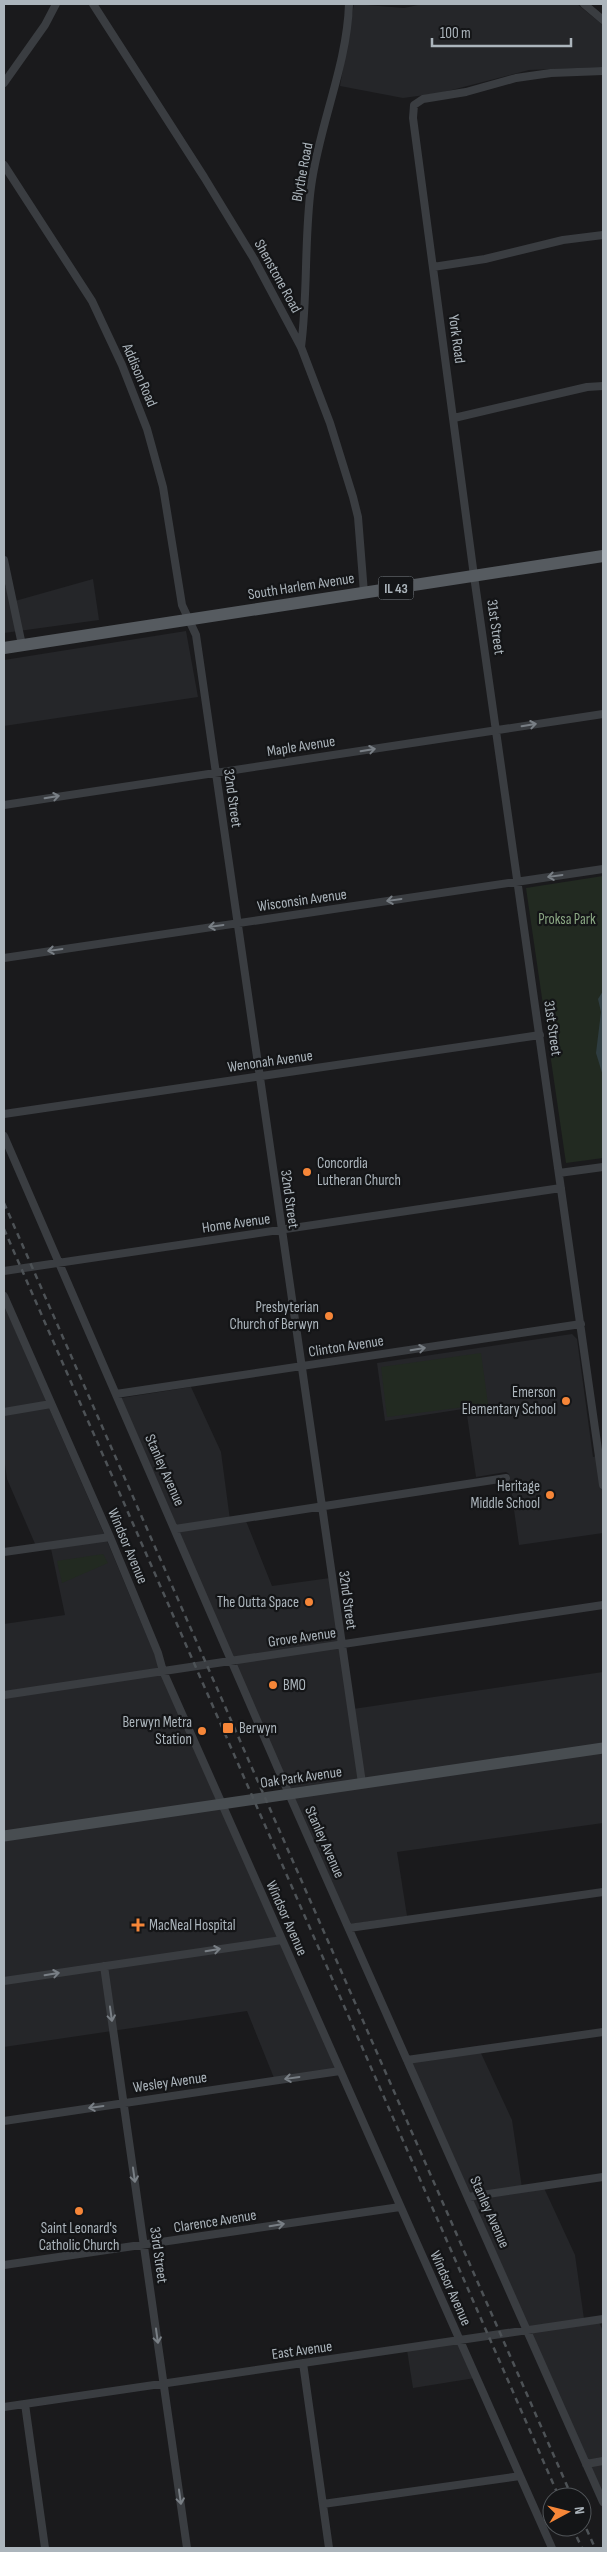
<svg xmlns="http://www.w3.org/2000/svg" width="607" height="2552" font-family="'Sofia Sans Condensed',sans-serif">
  <rect width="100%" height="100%" fill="#1a1a1c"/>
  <path fill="#252629" d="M354 4 404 8 423 4H577L603 25V67L529 70 440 93 403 98 340 86Z
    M93 579 99 620 4 633V587L12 585 15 601Z
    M186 631 198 697 4 726V660Z
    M4 1305 105 1536 161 1670 4 1693V1624L65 1615 50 1544 36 1546 7 1479 4 1457Z
    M572 1334 577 1339 593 1457 603 1454V1533L519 1545 509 1474 506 1472 476 1477 467 1415 489 1412V1405L385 1421 377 1363Z
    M191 1387 221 1452 230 1520 177 1526 121 1398Z
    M246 1521 272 1586 330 1578 340 1644 233 1660 178 1531Z
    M340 1647 360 1782 290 1792 235 1662Z
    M603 1672V1823L397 1852 407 1916 350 1924 291 1795 360 1785 353 1709Z
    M162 1674 218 1802 4 1834V1697Z
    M220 1807 337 2069 274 2078 247 2011 4 2047V1838Z
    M480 2051 512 2120 522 2188 471 2195 410 2061Z
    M544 2188 575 2255 584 2319 597 2318 603 2331V2495L472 2198Z
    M459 2342 475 2378 413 2388 407 2350Z"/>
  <path fill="#222a21" d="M603 876V1158L566 1163 526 888Z
    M481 1353 488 1404 387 1417 381 1367Z
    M103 1554 108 1563 62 1583 57 1561Z"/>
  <path fill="#2f3d41" d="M603 991V1076L596 1053 601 1012 598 999Z"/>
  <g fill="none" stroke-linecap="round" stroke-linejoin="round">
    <path stroke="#3a3d41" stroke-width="8" d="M93 4 204 177 254 259 301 347 330 423 353 497 358 517 364 593
      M584 4 603 20
      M603 71 551 73 516 78 466 92 423 99 414 105 413 118 474 576 603 1485
      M4 83 45 25 56 4
      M4 165 92 301 122 365 147 429 163 487 182 605 196 635 362 1783
      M433 267 485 259 563 240 603 235
      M301 347C308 294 304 240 311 187 319 125 347 66 349 4
      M454 418 587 387 603 386
      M4 560 22 645
      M4 805 603 714
      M4 958 603 869
      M4 1114 540 1035
      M4 1136 289 1794 603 2502
      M559 1173 603 1167
      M4 1271 561 1188
      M4 1296 110 1537 158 1653 163 1671 552 2548
      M116 1394 581 1324
      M4 1412 51 1404
      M175 1529 506 1478
      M4 1552 110 1537
      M4 1695 603 1605
      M349 1928 603 1892
      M104 1966 187 2548
      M4 1981 282 1940
      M407 2060 603 2032
      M4 2121 340 2071
      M468 2197 603 2177
      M4 2265 400 2207
      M303 2363 329 2548
      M25 2404 45 2548
      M4 2407 603 2319
      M586 2464 603 2461
      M323 2504 520 2476"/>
    <path stroke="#484d51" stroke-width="11" d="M4 1836 603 1748"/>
    <path stroke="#565b60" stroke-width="12" d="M4 648 603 556"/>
    <path stroke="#4d5256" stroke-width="2.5" stroke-dasharray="6 5" stroke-linecap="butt" d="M4 1203 572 2497
      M4 1229 559 2497
      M582 2519 595 2548
      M572 2527 582 2548"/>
  </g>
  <defs><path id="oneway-shaft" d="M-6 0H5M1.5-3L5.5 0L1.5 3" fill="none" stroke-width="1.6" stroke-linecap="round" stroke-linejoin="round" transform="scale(1.25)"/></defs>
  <g stroke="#797f85">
    <use href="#oneway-shaft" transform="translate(529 725) rotate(-9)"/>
    <use href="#oneway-shaft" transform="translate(368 750) rotate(-9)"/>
    <use href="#oneway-shaft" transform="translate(52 797) rotate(-9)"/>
    <use href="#oneway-shaft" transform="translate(555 876) rotate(172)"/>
    <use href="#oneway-shaft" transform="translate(394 900) rotate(172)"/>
    <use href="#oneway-shaft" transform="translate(216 926) rotate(172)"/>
    <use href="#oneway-shaft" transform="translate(55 950) rotate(172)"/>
    <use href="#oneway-shaft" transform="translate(418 1349) rotate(-9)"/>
    <use href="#oneway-shaft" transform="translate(213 1950) rotate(-9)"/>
    <use href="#oneway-shaft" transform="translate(52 1974) rotate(-9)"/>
    <use href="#oneway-shaft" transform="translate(111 2014) rotate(82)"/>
    <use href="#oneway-shaft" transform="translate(292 2078) rotate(172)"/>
    <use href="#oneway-shaft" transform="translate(96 2107) rotate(172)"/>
    <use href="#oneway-shaft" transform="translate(134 2175) rotate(82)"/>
    <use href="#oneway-shaft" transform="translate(277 2225) rotate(-9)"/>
    <use href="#oneway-shaft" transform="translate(157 2336) rotate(82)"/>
    <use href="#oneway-shaft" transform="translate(180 2497) rotate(82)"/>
  </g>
  <g fill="#f68638" stroke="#141517" stroke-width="2">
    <circle cx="307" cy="1172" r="5"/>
    <circle cx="329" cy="1316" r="5"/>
    <circle cx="566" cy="1401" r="5"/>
    <circle cx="550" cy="1495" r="5"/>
    <circle cx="309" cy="1602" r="5"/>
    <circle cx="273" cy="1685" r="5"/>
    <rect x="222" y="1722" width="12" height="12" rx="2.5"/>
    <circle cx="202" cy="1731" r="5"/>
    <path d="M135.5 1917.5h5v5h5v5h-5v5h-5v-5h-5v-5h5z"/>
    <circle cx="79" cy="2211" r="5"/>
  </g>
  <g text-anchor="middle" stroke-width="4.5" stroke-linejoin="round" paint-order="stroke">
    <rect fill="#141517" stroke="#7e858a" stroke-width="1" x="378.5" y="576.5" width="35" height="23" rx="4"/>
    <g font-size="14" font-weight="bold" fill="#acb5bc">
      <text x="396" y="593">IL 43</text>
    </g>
    <g font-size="15" fill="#acb5bc" stroke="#141517">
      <text transform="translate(302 172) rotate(-79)" y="5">Blythe Road</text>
      <text transform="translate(278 276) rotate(61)" y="5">Shenstone Road</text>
      <text transform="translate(457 339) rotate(82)" y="5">York Road</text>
      <text transform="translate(140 375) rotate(67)" y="5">Addison Road</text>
      <text transform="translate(301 586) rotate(-9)" y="5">South Harlem Avenue</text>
      <text transform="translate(496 627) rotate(82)" y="5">31st Street</text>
      <text transform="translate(301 746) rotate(-9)" y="5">Maple Avenue</text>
      <text transform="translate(233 798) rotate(82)" y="5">32nd Street</text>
      <text transform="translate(302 900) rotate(-8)" y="5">Wisconsin Avenue</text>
      <text transform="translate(553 1028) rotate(82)" y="5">31st Street</text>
      <text transform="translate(270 1061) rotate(-8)" y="5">Wenonah Avenue</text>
      <text transform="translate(290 1199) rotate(82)" y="5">32nd Street</text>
      <text transform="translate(236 1223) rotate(-8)" y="5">Home Avenue</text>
      <text transform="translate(346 1346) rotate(-9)" y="5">Clinton Avenue</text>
      <text transform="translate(165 1470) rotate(66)" y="5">Stanley Avenue</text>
      <text transform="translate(128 1546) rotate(67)" y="5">Windsor Avenue</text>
      <text transform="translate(348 1600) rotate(82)" y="5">32nd Street</text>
      <text transform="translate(302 1637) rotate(-8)" y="5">Grove Avenue</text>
      <text transform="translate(301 1777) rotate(-8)" y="5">Oak Park Avenue</text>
      <text transform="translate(325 1842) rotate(66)" y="5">Stanley Avenue</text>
      <text transform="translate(287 1918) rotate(66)" y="5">Windsor Avenue</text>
      <text transform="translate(170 2082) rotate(-8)" y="5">Wesley Avenue</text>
      <text transform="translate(490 2212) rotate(66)" y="5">Stanley Avenue</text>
      <text transform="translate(215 2221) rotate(-9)" y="5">Clarence Avenue</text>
      <text transform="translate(159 2255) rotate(82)" y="5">33rd Street</text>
      <text transform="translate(451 2288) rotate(66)" y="5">Windsor Avenue</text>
      <text transform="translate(302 2350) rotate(-8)" y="5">East Avenue</text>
    </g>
    <g font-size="15" fill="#8aa783" stroke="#141517">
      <text x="567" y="924">Proksa Park</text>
    </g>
    <g font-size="15" fill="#acb5bc" stroke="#141517" text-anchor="end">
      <text x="317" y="1168" text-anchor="start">Concordia<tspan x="317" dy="17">Lutheran Church</tspan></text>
      <text x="319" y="1312">Presbyterian<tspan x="319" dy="17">Church of Berwyn</tspan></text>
      <text x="556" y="1397">Emerson<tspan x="556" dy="17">Elementary School</tspan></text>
      <text x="540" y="1491">Heritage<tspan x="540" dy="17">Middle School</tspan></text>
      <text x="299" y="1607">The Outta Space</text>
      <text x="283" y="1690" text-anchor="start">BMO</text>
      <text x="192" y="1727">Berwyn Metra<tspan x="192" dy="17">Station</tspan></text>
      <text x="239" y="1733" text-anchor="start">Berwyn</text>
      <text x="149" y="1930" text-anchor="start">MacNeal Hospital</text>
      <text x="79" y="2233" text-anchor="middle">Saint Leonard's<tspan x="79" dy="17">Catholic Church</tspan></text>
    </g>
  </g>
  <rect width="607" height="2552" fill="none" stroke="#acb5bc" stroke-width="10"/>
  <g transform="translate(567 2512) rotate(83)"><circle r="24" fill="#141517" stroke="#515559"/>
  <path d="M0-4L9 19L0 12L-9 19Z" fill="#f68638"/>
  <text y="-8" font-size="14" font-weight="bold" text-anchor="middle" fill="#acb5bc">N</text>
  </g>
  <path d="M432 38v8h139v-8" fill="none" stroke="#acb5bc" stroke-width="2.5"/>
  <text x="440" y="38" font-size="15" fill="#acb5bc" stroke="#141517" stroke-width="4" paint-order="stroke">100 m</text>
</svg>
